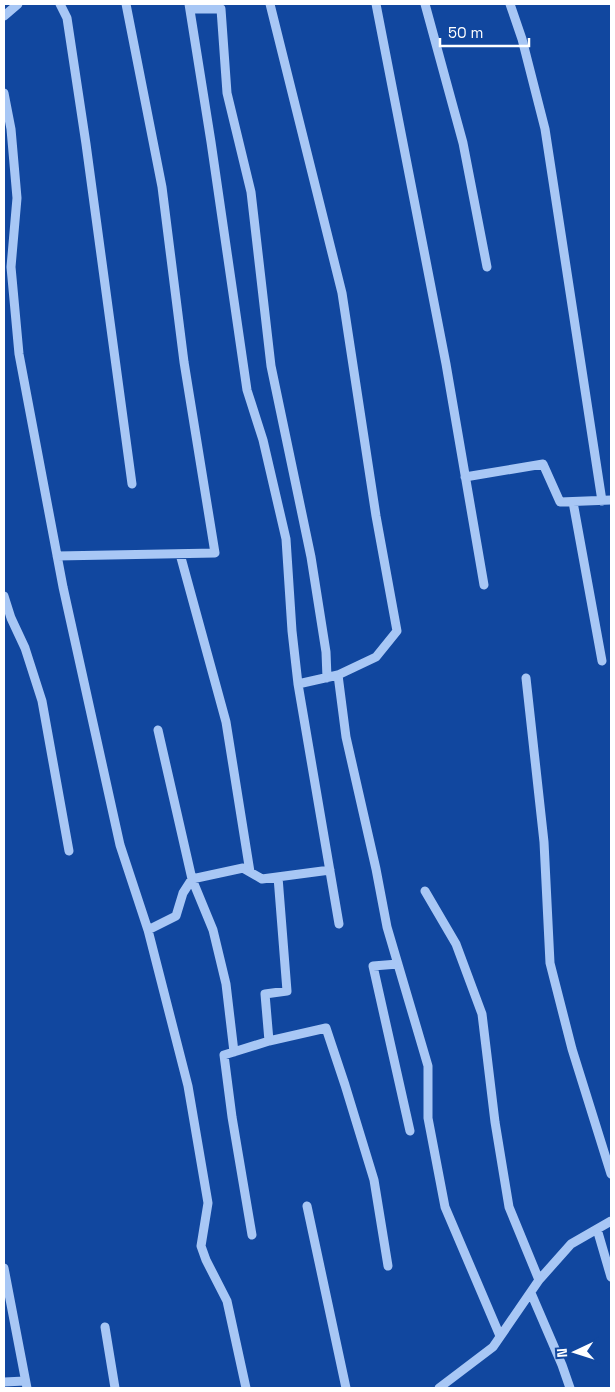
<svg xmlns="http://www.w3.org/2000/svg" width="615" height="1392" font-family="'Space Grotesk',sans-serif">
  <rect width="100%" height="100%" fill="#11479f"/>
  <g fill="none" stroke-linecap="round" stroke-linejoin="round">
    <path stroke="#a8c7f5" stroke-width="9" d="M60 4 67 18 86 144 132 484
      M189 4 211 142 247 390 263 440 286 539 292 631 298 684 339 924
      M270 4 342 293 376 516 397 631 376 657 338 675 298 684
      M376 4 446 364 484 585
      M425 4 463 143 487 267
      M510 4 522 39 545 129 602 501
      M190 9H221L227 93 251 192 271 366 311 557 326 652 327 678
      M4 16 18 4
      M4 93 11 129 17 198 11 267 19 354 63 587 120 845 148 930 188 1086 208 1203 201 1246 206 1260 227 1301 246 1388
      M465 477 543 464 560 502 611 500
      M573 502 602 661
      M180 554 226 722 250 872
      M57 556 215 553 184 362 162 187 126 4
      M4 596 11 618 25 648 42 701 69 851
      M338 675 346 737 376 869 387 927 428 1066V1118L445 1207 500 1336
      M526 678 544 842 550 963 572 1049 611 1174
      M158 730 192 879 213 930 226 984 234 1052
      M425 891 456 944 482 1014 495 1122 509 1207 539 1280
      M148 930 176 916 183 893 192 879 243 868 262 879 330 870
      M398 964 373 966 410 1131
      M269 1041 265 994 287 991 278 877
      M307 1206 346 1388
      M597 1229 611 1277
      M252 1235 232 1117 224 1055 269 1041 326 1028 345 1085 374 1180 388 1266
      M4 1268 27 1388
      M531 1293 562 1365 570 1388
      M105 1327 115 1388
      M4 1382 25 1381
      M439 1388 493 1347 539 1280 571 1244 611 1221"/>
  </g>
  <rect width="615" height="1392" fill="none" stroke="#ffffff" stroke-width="10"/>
  <g transform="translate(575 1352) rotate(266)" stroke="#11479f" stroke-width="4" paint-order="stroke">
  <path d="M0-4L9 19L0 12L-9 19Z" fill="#ffffff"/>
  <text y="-8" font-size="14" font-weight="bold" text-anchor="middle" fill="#ffffff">N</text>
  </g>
  <path d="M440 38v8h89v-8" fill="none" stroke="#ffffff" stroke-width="2.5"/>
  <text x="448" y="38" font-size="15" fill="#ffffff" stroke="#11479f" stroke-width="4" paint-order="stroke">50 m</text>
</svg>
